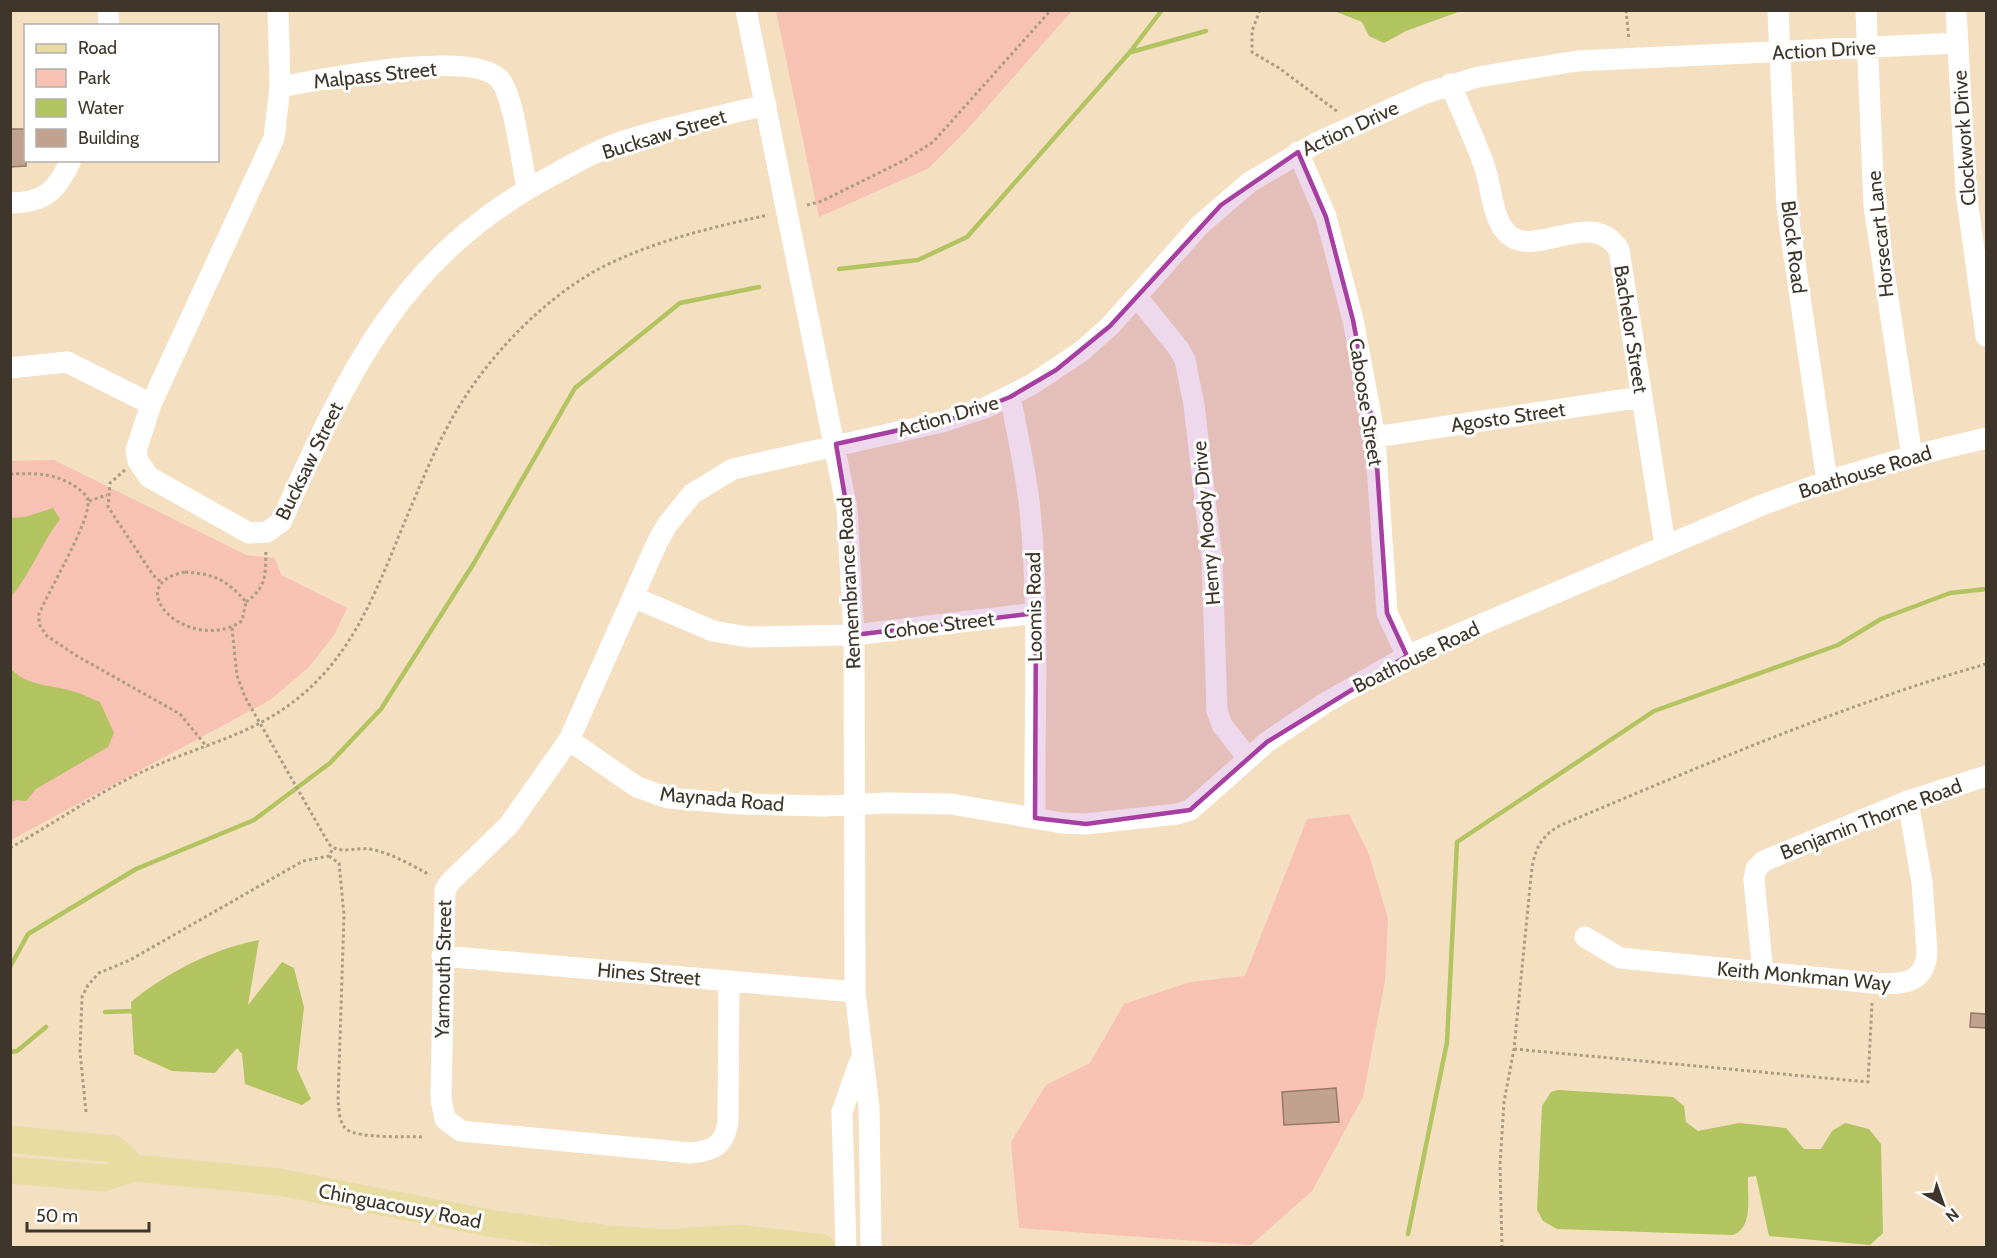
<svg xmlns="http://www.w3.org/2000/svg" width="1997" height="1258" font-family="Cabin,sans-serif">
  <rect width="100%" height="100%" fill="#f4dfc0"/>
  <path fill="#f7c1b4" d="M776 11V10L1072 11 964 133 929 168 819 217Z
    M54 460 246 555 275 558 281 575 347 608 334 635 308 668 270 700 11 840 10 461Z
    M1349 814 1368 852 1388 918 1385 981 1363 1097 1312 1191 1251 1245 1019 1228 1011 1142 1046 1085 1090 1063 1124 1004 1190 982 1245 976 1307 819Z"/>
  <path fill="#b1c460" d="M1334 11H1461L1406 31 1384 43 1369 36 1362 22Z
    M53 508 60 519C41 544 31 573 11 597V518L25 517Z
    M10 668C26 685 47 685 68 690 79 692 89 698 100 702L114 733 108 747 36 789 26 801 16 800 11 803Z
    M259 940 248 1005 282 962 294 968 304 1007 297 1069 311 1099 302 1105 245 1084 242 1054 237 1048 215 1073 172 1071 134 1054 131 1002C166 973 213 949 259 940Z
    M1558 1090 1673 1097 1684 1106 1686 1122 1698 1131 1739 1123 1786 1128 1804 1149H1821L1832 1131 1845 1123 1869 1129 1881 1144 1883 1233 1870 1245 1769 1236 1756 1176 1748 1177C1747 1196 1754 1227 1733 1235L1557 1229 1543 1221 1537 1210 1542 1106 1551 1092Z"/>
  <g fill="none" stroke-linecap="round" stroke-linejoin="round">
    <path stroke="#b1c460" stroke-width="4.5" d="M1131 52 1206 31
      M839 269 918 260 967 237 1130 52 1162 10
      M10 967 28 934 136 869 254 820 330 763 381 709 474 563 575 388 680 303 759 287
      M105 1012 134 1011
      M10 1052 17 1051 46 1027
      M1408 1234 1447 1042 1457 842 1654 711 1838 645 1881 619 1950 593 1986 589"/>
  </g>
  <path fill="#c1a28e" stroke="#977966" stroke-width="1.5" d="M10 129H26V166L10 167Z
    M1971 1013 1986 1014V1028L1970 1027Z
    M1336 1088 1339 1122 1284 1125 1282 1092Z"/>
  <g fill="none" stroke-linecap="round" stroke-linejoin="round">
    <path stroke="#ac9c85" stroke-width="3" stroke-dasharray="3 3" stroke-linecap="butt" d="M1260 10 1252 31V52L1279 68 1338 112
      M1626 10 1629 40
      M807 205 822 201 905 160 933 142 1051 10
      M125 470 110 483 108 507 153 575 161 582
      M10 474C37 473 58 473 80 490 83 493 88 496 88 501 91 520 48 592 39 614V624L47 636 77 656 180 714 207 747
      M89 501 107 495
      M185 572C214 574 226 579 246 602L242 621C190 656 117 585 185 572Z
      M246 602C268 586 265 574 266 549
      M232 628 237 676 245 697 329 844C339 855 356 847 369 849 392 853 411 865 430 875
      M10 848C56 822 99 792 146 770 209 741 264 734 316 682 362 636 383 573 408 514 422 481 436 446 454 415 486 359 539 303 595 271 649 242 709 228 768 215
      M329 856 339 863 344 915 338 1101C339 1110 339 1122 346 1129 359 1139 405 1136 423 1137
      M1514 1049 1868 1082 1872 1003
      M86 1112 80 1052 82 997 88 985 99 973 130 960 303 861 329 856 333 848
      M1502 1248 1500 1165 1504 1102 1514 1049 1532 867C1536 847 1542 835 1561 825 1701 766 1840 706 1986 664"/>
    <path stroke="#fff" stroke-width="21" d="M108 10 109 26
      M278 10 280 87 274 138 151 404 136 451 138 461 149 477 249 533 267 532 281 522C348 371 402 254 555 174 576 162 598 150 621 142 667 126 718 117 766 105
      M746 10 847 509 854 635 855 992 869 1108 871 1248
      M1778 10 1787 208 1827 481
      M1866 10 1874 206 1912 456
      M1956 10 1966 192 1986 336
      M1450 84C1462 111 1474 138 1484 165 1491 185 1492 215 1505 231 1532 264 1591 204 1619 250L1665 545
      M280 87C319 80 476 47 501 81 514 99 522 164 527 188
      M1298 152 1326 217 1353 320 1375 437 1387 613 1407 656
      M10 203C44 203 57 191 71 160
      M1137 297 1179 349 1185 360 1194 405 1212 559 1217 711 1222 725 1247 757
      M10 368 67 362 151 404
      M1010 397C1018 435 1026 472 1030 510 1040 612 1034 716 1035 818
      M1375 437 1642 397
      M633 597 713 631 748 637 854 635 1036 613
      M569 740 637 787 668 798 740 804 823 806 887 803 951 804 1062 823 1086 824 1177 814 1190 810 1204 798 1267 742 1325 703 1407 656 1762 505 1827 481 1912 456 1986 438
      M1585 937 1620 958 1873 983C1900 985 1925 985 1927 952L1922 882 1908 801
      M442 956 855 992
      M1763 973 1754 880 1756 869 1764 861 1908 801 1986 776
      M729 982 728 1122C724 1146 713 1151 690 1153L461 1131 445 1119 441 1099 445 890 450 882 509 825 569 740 657 543 667 525 692 494 733 469 942 422 985 408 1031 385 1082 351 1110 326 1200 225 1250 182 1318 142 1426 93 1478 77 1577 61 1958 43
      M846 1248 842 1112 860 1061"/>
    <path stroke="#e8dca3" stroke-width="27" d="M10 1139 114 1149 134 1168
      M10 1170 104 1178 134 1168 279 1182 494 1224 608 1239 666 1243 738 1238 822 1248"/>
  </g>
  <path fill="#a73ea1" fill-opacity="0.2" stroke="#a73ea1" stroke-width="4.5" stroke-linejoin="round" d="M1298 152 1326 217 1353 320 1375 437 1387 613 1407 656 1267 742 1190 810 1086 824 1035 818 1036 613 854 635 847 509 836 444 963 416 1010 397 1056 370 1110 326 1221 205Z"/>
  <g text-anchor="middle" stroke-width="6" stroke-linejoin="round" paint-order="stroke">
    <g font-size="20" fill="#3e362a" stroke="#fff">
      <text transform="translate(1824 50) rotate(-3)" y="7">Action Drive</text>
      <text transform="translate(375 75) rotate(-6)" y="7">Malpass Street</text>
      <text transform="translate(1350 128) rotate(-25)" y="7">Action Drive</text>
      <text transform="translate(664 134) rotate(-17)" y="7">Bucksaw Street</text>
      <text transform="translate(1964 138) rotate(-94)" y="7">Clockwork Drive</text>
      <text transform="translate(1880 234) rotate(-96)" y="7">Horsecart Lane</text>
      <text transform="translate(1794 247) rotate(83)" y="7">Block Road</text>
      <text transform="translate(1631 329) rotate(81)" y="7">Bachelor Street</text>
      <text transform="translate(1366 402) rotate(81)" y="7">Caboose Street</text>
      <text transform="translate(948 416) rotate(-16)" y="7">Action Drive</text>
      <text transform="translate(1508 417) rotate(-8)" y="7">Agosto Street</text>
      <text transform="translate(309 461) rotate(-64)" y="7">Bucksaw Street</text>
      <text transform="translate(1865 472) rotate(-17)" y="7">Boathouse Road</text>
      <text transform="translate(1206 523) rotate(-95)" y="7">Henry Moody Drive</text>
      <text transform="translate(849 583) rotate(-93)" y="7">Remembrance Road</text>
      <text transform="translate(1034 607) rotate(-91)" y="7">Loomis Road</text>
      <text transform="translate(939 625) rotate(-7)" y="7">Cohoe Street</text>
      <text transform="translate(1416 657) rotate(-26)" y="7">Boathouse Road</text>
      <text transform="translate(722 799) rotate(5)" y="7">Maynada Road</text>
      <text transform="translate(1871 819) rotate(-21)" y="7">Benjamin Thorne Road</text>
      <text transform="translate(443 969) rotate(-89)" y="7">Yarmouth Street</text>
      <text transform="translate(649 974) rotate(5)" y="7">Hines Street</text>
      <text transform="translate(1804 976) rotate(5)" y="7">Keith Monkman Way</text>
      <text transform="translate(400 1206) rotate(11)" y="7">Chinguacousy Road</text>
    </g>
  </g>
  <rect width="1997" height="1258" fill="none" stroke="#3e362a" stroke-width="24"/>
  <rect x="24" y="24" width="195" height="138" fill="#ffffff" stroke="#b2afaa" stroke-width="1.5"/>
  <rect x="36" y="44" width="30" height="9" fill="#e8dca3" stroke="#b2afaa" stroke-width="1.5"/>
  <text x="78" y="54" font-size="18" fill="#3e362a">Road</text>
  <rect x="36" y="69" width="30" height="18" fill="#f7c1b4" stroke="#b2afaa" stroke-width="1.5"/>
  <text x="78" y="84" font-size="18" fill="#3e362a">Park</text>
  <rect x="36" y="99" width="30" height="18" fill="#b1c460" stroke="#b2afaa" stroke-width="1.5"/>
  <text x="78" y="114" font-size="18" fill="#3e362a">Water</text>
  <rect x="36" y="129" width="30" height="18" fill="#c1a28e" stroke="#b2afaa" stroke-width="1.5"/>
  <text x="78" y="144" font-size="18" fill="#3e362a">Building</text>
  <g transform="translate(1943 1204) rotate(140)" stroke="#ffffff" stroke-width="4.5" paint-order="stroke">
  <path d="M0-4.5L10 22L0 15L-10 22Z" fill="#3e362a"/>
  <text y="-9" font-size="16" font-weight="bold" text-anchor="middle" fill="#3e362a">N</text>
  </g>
  <path d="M27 1222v9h122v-9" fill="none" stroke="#3e362a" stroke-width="3"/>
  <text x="36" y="1222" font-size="18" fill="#3e362a" stroke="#ffffff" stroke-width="4.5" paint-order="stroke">50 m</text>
</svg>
